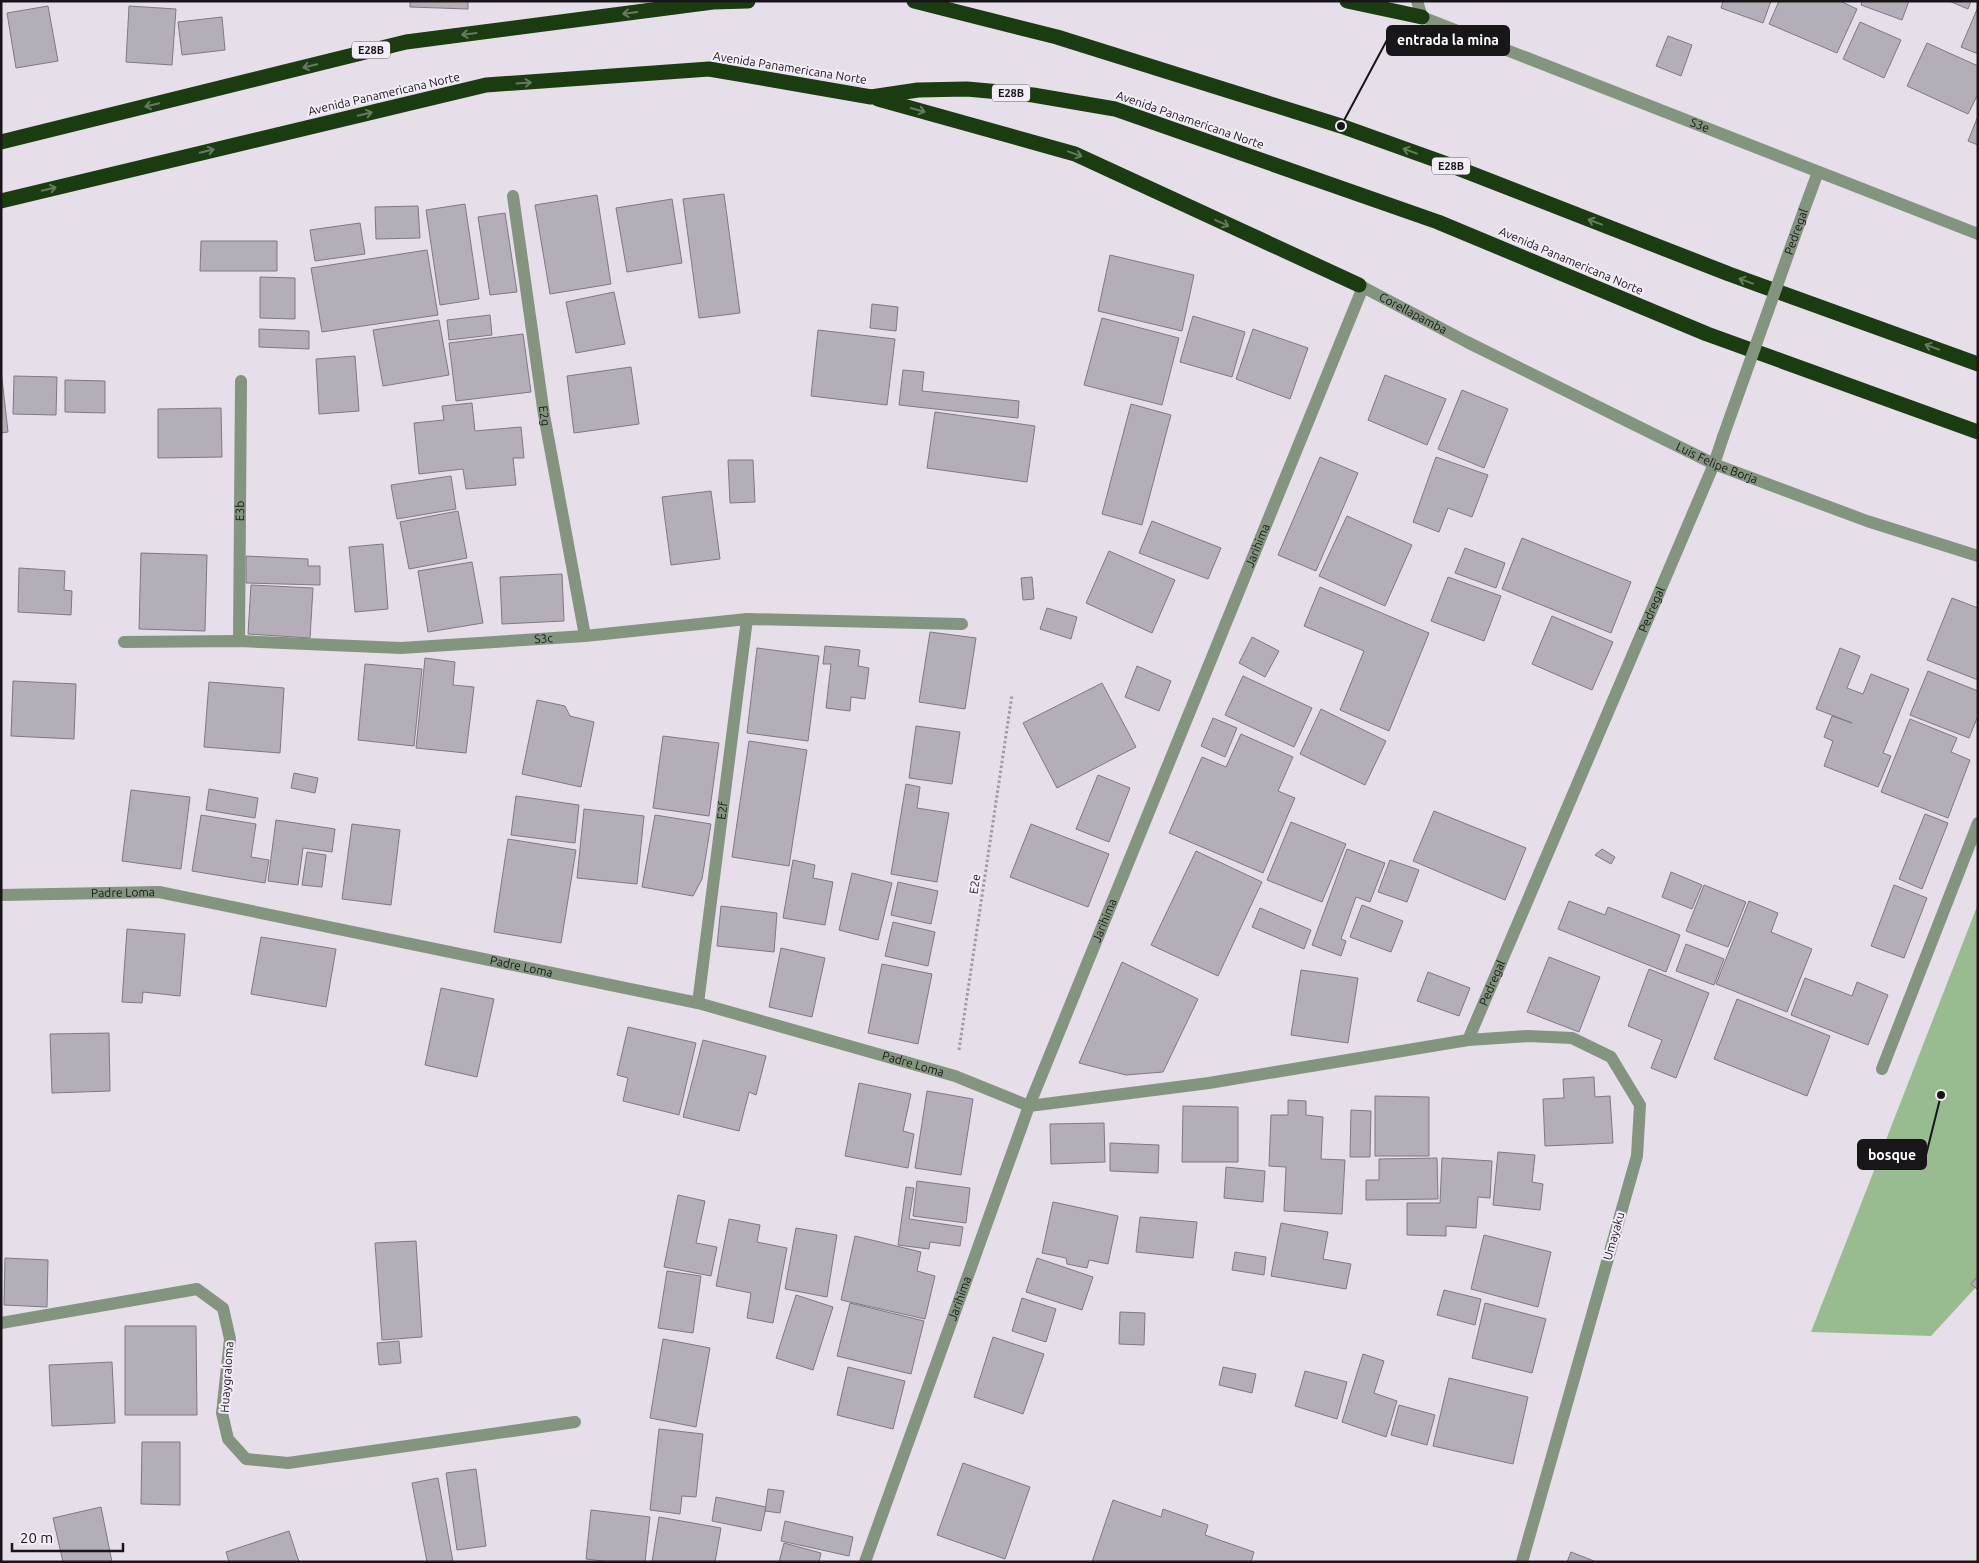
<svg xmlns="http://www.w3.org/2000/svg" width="1979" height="1563" font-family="Ubuntu,sans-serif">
  <rect width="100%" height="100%" fill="#e6dfea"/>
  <path fill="#98bc8f" d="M1978 904V1285L1931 1336 1811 1332Z"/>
  <path fill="#b4aeb8" stroke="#7f7983" d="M410 1H468V9L410 7Z
    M1723 1H1771L1763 23 1721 8Z
    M1779 1H1840L1857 9 1837 53 1769 24Z
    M1862 1H1909L1902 20 1861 5Z
    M1949 1H1971L1968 9Z
    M48 6 58 61 16 68 7 13Z
    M129 6 176 9 172 65 126 62Z
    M1978 7V54L1961 47Z
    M222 17 225 50 182 55 178 22Z
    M1860 22 1901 40 1884 78 1843 59Z
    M1668 36 1692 45 1681 76 1656 66Z
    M1927 43 1978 66V94L1968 114 1907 86Z
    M1978 116V145L1968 141Z
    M724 194 740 313 699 318 683 199Z
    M597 195 611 284 550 294 535 205Z
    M672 199 682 263 627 272 616 208Z
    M465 204 479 299 440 305 426 210Z
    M418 206 420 238 376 239 375 207Z
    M505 213 517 292 490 295 478 217Z
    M360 223 365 254 315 261 310 230Z
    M201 241H277V271H200Z
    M427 250 438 315 322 332 311 268Z
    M1110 255 1194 275 1182 331 1098 311Z
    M260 277 295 278V319L260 318Z
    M614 292 625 344 576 353 566 302Z
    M872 304 898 307 896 331 870 328Z
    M490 315 492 335 449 340 447 320Z
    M1193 316 1245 332 1232 377 1180 362Z
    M1102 318 1179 338 1162 405 1084 385Z
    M439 320 449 375 383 386 373 330Z
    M259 329 309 331V349L259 347Z
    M1253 329 1308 348 1290 399 1236 379Z
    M818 330 895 339 887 405 811 396Z
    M523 334 531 392 456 401 449 343Z
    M355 356 359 411 319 414 316 359Z
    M631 367 639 424 574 433 567 376Z
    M1 370 8 432 1 433Z
    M903 370 924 372 922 391 1019 401 1018 418 899 405Z
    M1385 375 1446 399 1427 445 1368 420Z
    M14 376 57 377 56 415 13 414Z
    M65 380 105 381V413L65 412Z
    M1462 390 1508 409 1484 468 1438 449Z
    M472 403 475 431 521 427 524 458H513L516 485 466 489 463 469 419 474 414 423 444 420 442 406Z
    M1131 404 1171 415 1142 525 1102 514Z
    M221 408 222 457 158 458V409Z
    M935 412 1035 426 1027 482 927 468Z
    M1320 457 1358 473 1316 571 1278 555Z
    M1436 457 1488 475 1472 517 1448 508 1439 532 1413 522Z
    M728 460H753L755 502 730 503Z
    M451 476 456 509 397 519 391 485Z
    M711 491 720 559 671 565 662 497Z
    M458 511 467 558 409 569 400 522Z
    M1347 516 1412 545 1385 606 1319 576Z
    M1152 521 1221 548 1208 579 1139 553Z
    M1522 538 1631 582 1611 633 1502 589Z
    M383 544 388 609 355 612 349 547Z
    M1465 548 1505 563 1496 588 1455 573Z
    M1109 551 1175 580 1152 633 1086 603Z
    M141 553 207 555 205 631 139 629Z
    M246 556 308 559V566H320V585L246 583Z
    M472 562 483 623 428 632 418 571Z
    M19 568 65 571 64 590 72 591 71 615 18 612Z
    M562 574 564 621 502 624 500 577Z
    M1032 577 1034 599 1023 600 1021 578Z
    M1448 577 1501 596 1484 641 1431 621Z
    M251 585 313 588 310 638 248 634Z
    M1320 587 1429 633 1389 731 1340 710 1364 651 1304 626Z
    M1952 598 1978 608V680L1927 660Z
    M1047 608 1077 617 1071 639 1040 629Z
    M1552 616 1613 642 1592 690 1532 664Z
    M930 632 976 638 965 709 919 702Z
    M1252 637 1279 651 1265 677 1239 663Z
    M825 646 860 650 858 666 869 668 865 699 851 697 850 711 826 708 831 664H823Z
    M757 648 819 656 808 741 747 733Z
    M1840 648 1860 656 1847 688 1863 694 1871 674 1909 689 1883 753 1891 756 1878 787 1824 766 1833 741 1824 737 1832 716 1852 723 1816 709Z
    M425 658 455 662 453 685 474 687 466 753 416 748Z
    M365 664 422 669 414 746 358 740Z
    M1137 666 1171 681 1159 711 1125 697Z
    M1928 671 1978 691V716L1969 738 1910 715Z
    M1243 676 1312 708 1294 747 1225 715Z
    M13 681 76 684 74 739 11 736Z
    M209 682 284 688 280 753 204 747Z
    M1102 683 1136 747 1057 788 1023 723Z
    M537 700 565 706 570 716 594 722 581 787 522 774Z
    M1321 709 1386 741 1365 785 1300 754Z
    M1213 718 1237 728 1225 757 1201 746Z
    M1910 719 1957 738 1951 752 1970 760 1948 818 1881 792Z
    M916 726 960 732 952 784 909 778Z
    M1241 734 1293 757 1278 791 1295 798 1263 873 1169 833 1202 757 1226 767Z
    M663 736 719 743 709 816 653 808Z
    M749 741 807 750 789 866 732 857Z
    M294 773 318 778 315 793 291 788Z
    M1098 775 1130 788 1109 842 1076 829Z
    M906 784 920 787 917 808 949 813 937 882 891 874Z
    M209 789 258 798 255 818 206 810Z
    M131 790 190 797 181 869 122 861Z
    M516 796 579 805 575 843 511 835Z
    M584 809 644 816 637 884 577 878Z
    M1434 811 1526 848 1505 900 1413 861Z
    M1925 814 1948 823 1922 889 1899 879Z
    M201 815 256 824 251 857 269 860 265 883 192 871Z
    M655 815 711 824 702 879 693 896 642 887Z
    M276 820 335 829 332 852 303 848 298 885 268 881Z
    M1291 822 1346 844 1322 902 1267 880Z
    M352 824 400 830 391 905 342 899Z
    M1031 824 1109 854 1088 907 1010 877Z
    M508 839 576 850 561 943 494 932Z
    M1347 849 1385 863 1370 902 1356 897 1341 939 1346 941 1341 956 1312 945Z
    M1602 849 1615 857 1611 864 1595 855Z
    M1196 851 1262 882 1218 976 1151 945Z
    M307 852 326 855 322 887 302 885Z
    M793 860 815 865 813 878 833 882 825 925 783 918Z
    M1390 860 1419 870 1407 902 1378 892Z
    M1671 872 1702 885 1692 909 1662 897Z
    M852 873 892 883 878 940 839 930Z
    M898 882 938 891 931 924 891 915Z
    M1704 885 1746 902 1728 947 1686 931Z
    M1894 885 1927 898 1904 958 1871 946Z
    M1569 901 1605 915 1608 907 1680 935 1666 972 1558 929Z
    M1749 901 1778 913 1771 932 1812 949 1787 1012 1716 984Z
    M1362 905 1403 921 1391 952 1350 937Z
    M721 906 777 913 774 952 717 946Z
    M1260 908 1311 930 1304 949 1252 927Z
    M893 922 935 932 928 966 885 956Z
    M127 929 185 934 180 996 143 992 142 1003 122 1002Z
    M261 937 336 949 326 1007 251 994Z
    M1686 944 1724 959 1714 985 1676 971Z
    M781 948 825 958 812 1017 769 1007Z
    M1549 957 1600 977 1579 1032 1527 1012Z
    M1122 962 1198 999 1163 1072 1126 1075 1079 1063Z
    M882 964 932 974 918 1044 868 1033Z
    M1649 969 1709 993 1676 1078 1651 1068 1662 1040 1628 1026Z
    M1301 970 1358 978 1348 1043 1291 1035Z
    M1428 972 1470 988 1459 1016 1417 1001Z
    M1805 978 1852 996 1857 982 1888 995 1868 1045 1791 1015Z
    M441 988 494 999 477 1077 425 1065Z
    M1737 999 1830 1036 1807 1096 1714 1059Z
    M628 1027 696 1043 679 1115 623 1101 628 1078 617 1075Z
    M109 1033 110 1091 52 1093 50 1034Z
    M703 1040 766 1056 756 1095 749 1092 739 1131 683 1117Z
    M1594 1077 1595 1097 1610 1096 1613 1143 1545 1146 1543 1099 1564 1098 1563 1079Z
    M859 1083 911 1094 903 1131 914 1134 908 1168 845 1156Z
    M927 1091 973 1099 961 1175 915 1168Z
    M1375 1096 1429 1097V1156H1375Z
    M1288 1100 1306 1101V1115L1323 1117 1321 1159 1345 1160 1342 1214 1284 1211 1286 1167 1269 1166 1271 1115H1288Z
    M1183 1106 1238 1107V1162H1182Z
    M1351 1110 1371 1111 1370 1157H1350Z
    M1104 1123 1105 1162 1051 1164 1050 1124Z
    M1110 1143 1159 1145 1158 1173 1110 1171Z
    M1498 1152 1535 1155 1532 1182 1543 1184 1540 1210 1493 1205Z
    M1437 1158 1438 1199 1366 1200V1180H1379V1159Z
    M1442 1158 1492 1161 1490 1198 1478 1197 1476 1228 1446 1226V1236L1407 1235V1203H1440Z
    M1226 1167 1265 1171 1263 1202 1224 1198Z
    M917 1181 970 1188 966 1223 913 1216Z
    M906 1187 914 1188 909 1219 963 1227 960 1246 930 1242 929 1249 898 1245Z
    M678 1195 705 1201 696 1243 717 1247 711 1276 664 1267Z
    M1053 1202 1118 1216 1108 1264 1089 1260 1087 1268 1067 1264 1066 1258 1042 1253Z
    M1140 1217 1197 1222 1193 1258 1136 1252Z
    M729 1219 760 1225 757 1242 787 1248 773 1323 747 1318 751 1293 716 1286Z
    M1281 1223 1328 1232 1323 1259 1351 1264 1346 1289 1271 1276Z
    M796 1228 837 1235 827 1297 785 1289Z
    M1484 1235 1551 1252 1538 1307 1471 1289Z
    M855 1236 921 1252 917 1271 935 1276 925 1319 841 1300Z
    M416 1241 422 1337 382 1340 375 1243Z
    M1235 1252 1266 1257 1264 1275 1232 1270Z
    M5 1258 48 1260 47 1307 4 1305Z
    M1037 1258 1093 1277 1082 1310 1026 1292Z
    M667 1271 701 1276 693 1333 658 1328Z
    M1978 1276V1290L1971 1284Z
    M1444 1290 1481 1299 1475 1325 1437 1315Z
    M796 1295 833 1307 813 1370 776 1358Z
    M1022 1298 1056 1309 1046 1342 1012 1331Z
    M850 1303 924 1321 911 1374 837 1356Z
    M1485 1303 1546 1319 1532 1373 1472 1358Z
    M1120 1312 1145 1313 1144 1345 1119 1344Z
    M125 1326H196L197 1415H125Z
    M993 1337 1044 1354 1023 1414 974 1397Z
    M663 1339 710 1348 696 1427 650 1418Z
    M399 1341 401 1363 379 1365 377 1343Z
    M1363 1354 1384 1361 1374 1393 1397 1401 1386 1437 1342 1422Z
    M112 1362 115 1423 52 1426 49 1365Z
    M848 1367 905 1381 893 1429 837 1415Z
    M1223 1367 1256 1374 1252 1393 1219 1385Z
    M1305 1371 1347 1382 1337 1419 1295 1406Z
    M1449 1378 1528 1397 1513 1464 1433 1446Z
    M1399 1405 1435 1415 1427 1445 1391 1435Z
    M659 1429 703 1434 696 1497 682 1496 680 1514 650 1510Z
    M142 1442H180V1505L141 1504Z
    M963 1463 1030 1487 1005 1559 937 1535Z
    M476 1469 486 1546 457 1550 446 1473Z
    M438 1478 453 1562H427L412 1483Z
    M768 1489 784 1491 780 1513 765 1511Z
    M716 1497 766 1507 761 1531 712 1521Z
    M1113 1500 1161 1517 1163 1509 1208 1525 1205 1535 1254 1552 1251 1562H1092Z
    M101 1507 112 1562H63L53 1518Z
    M591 1510 650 1517 645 1562H611L586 1559Z
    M659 1517 721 1528 715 1562H652Z
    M785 1521 853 1537 849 1556 781 1541Z
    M289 1531 299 1562H229L226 1552Z
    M784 1543 821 1553 819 1562H779Z
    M1571 1552 1594 1561V1562H1567Z"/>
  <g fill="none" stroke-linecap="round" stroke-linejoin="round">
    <path stroke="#a09ba3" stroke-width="3" stroke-dasharray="2.5 2.5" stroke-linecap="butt" d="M959 1050 1012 695"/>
    <g stroke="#83947f" stroke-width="12">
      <path id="s1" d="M1417 1 1422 17 1978 234"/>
      <path id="s2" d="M513 196 544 415 585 636"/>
      <path d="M1804 210 1818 172"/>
      <path id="s3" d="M1359 285 1467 342 1714 464 1867 521 1978 556"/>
      <path id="s4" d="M239 641 241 381"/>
      <path id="s5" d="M124 642 239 641 401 648 585 636 747 619 962 624"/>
      <path id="s6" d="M1 895 159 892 698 1003 955 1076 1029 1106 1209 1083 1468 1040 1528 1036 1572 1038 1611 1057 1640 1105 1637 1156 1522 1562"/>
      <path id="s7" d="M698 1003 747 619"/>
      <path id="s8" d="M1468 1040 1714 464 1723 437"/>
      <path d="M1882 1069 1978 823"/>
      <path d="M1 1323 197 1289 223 1308 230 1339 222 1413 228 1439 246 1459 288 1463 575 1422"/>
      <path id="s9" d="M865 1562 1029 1106 1363 287"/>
    </g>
    <path stroke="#1a3c10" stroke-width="15" d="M914 1 1057 37 1341 126 1447 164 1729 274 1978 364
      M1347 1 1422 17
      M878 99 1075 154 1359 285
      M1 142 406 42 713 2 748 1
      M1 201 486 85 709 69 871 97 918 90 967 89 1033 95 1115 109 1438 222 1707 334 1978 432"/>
    <path stroke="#83947f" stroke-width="12" id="s10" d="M1723 437 1804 210"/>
  </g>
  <defs><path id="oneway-shaft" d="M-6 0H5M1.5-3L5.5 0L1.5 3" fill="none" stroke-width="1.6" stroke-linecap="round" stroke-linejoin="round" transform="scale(1.25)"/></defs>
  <g stroke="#667a61">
    <use href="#oneway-shaft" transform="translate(630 13) rotate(173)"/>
    <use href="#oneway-shaft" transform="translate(469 34) rotate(173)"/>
    <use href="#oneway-shaft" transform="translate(310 66) rotate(166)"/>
    <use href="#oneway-shaft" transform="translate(524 83) rotate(-4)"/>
    <use href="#oneway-shaft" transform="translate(152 105) rotate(166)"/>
    <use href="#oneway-shaft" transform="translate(918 110) rotate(16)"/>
    <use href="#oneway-shaft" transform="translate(365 114) rotate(-13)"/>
    <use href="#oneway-shaft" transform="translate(207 151) rotate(-14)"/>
    <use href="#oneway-shaft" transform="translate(1410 151) rotate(-160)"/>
    <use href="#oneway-shaft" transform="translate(1075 154) rotate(20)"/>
    <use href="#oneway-shaft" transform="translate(49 189) rotate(-14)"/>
    <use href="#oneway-shaft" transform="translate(1595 222) rotate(-159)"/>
    <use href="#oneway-shaft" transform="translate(1222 223) rotate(25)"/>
    <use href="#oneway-shaft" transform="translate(1746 281) rotate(-160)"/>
    <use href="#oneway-shaft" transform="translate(1932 347) rotate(-160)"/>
  </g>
  <g text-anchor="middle" stroke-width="4" stroke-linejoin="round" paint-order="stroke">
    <g fill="#f3edf7" stroke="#5a565c" stroke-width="1">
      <rect x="352" y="41.5" width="38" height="17" rx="4"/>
      <rect x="992" y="84.5" width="38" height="17" rx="4"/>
      <rect x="1432" y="157.5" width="38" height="17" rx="4"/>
    </g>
    <g font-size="11" font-weight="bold" fill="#181619">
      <text x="371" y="54">E28B</text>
      <text x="1011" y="97">E28B</text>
      <text x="1451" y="170">E28B</text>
    </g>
    <g font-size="12" fill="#181619" stroke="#f3edf7">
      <text transform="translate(790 68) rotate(9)" y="4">Avenida Panamericana Norte</text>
      <text transform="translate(384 94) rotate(-13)" y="4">Avenida Panamericana Norte</text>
      <text transform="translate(1190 120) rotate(19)" y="4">Avenida Panamericana Norte</text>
      <text dy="4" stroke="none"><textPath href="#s1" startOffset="315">S3e</textPath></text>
      <text dy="4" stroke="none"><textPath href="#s10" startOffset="218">Pedregal</textPath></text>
      <text transform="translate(1571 261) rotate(23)" y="4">Avenida Panamericana Norte</text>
      <text dy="4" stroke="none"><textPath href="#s3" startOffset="61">Corellapamba</textPath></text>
      <text dy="4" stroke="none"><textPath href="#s2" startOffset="222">E2g</textPath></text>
      <text dy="4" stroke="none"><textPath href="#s3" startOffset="400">Luis Felipe Borja</textPath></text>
      <text dy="4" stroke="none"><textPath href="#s4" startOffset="130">E3b</textPath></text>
      <text dy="4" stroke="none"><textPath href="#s9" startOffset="1090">Jarihima</textPath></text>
      <text dy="4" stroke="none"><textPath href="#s8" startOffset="468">Pedregal</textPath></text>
      <text dy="4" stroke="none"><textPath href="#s5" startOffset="420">S3c</textPath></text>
      <text dy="4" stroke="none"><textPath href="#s7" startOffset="194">E2f</textPath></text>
      <text transform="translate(975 884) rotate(-82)" y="4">E2e</text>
      <text dy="4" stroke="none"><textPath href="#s6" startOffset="122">Padre Loma</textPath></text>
      <text dy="4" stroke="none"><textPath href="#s9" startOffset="685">Jarihima</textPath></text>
      <text dy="4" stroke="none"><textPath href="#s6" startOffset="528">Padre Loma</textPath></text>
      <text dy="4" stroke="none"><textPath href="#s8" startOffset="62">Pedregal</textPath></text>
      <text dy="4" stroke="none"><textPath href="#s6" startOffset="932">Padre Loma</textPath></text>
      <text transform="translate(1614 1236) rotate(-74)" y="4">Umayaku</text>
      <text dy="4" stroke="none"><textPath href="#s9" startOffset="280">Jarihima</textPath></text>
      <text transform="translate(227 1377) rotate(-86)" y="4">Huaygraloma</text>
    </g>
  </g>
  <path fill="none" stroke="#181619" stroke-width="2" d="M1341 126L1387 40M1941 1095L1926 1155"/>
  <g fill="#181619" stroke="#f3edf7" stroke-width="2">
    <circle cx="1341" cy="126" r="5"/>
    <circle cx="1941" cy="1095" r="5"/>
  </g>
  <g fill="#181619" stroke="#181619" stroke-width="2">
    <rect x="1387" y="26" width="122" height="29" rx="5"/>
    <rect x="1858" y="1140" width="68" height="29" rx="5"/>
  </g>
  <g font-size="14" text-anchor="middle" font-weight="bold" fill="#fff">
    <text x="1448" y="45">entrada la mina</text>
    <text x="1892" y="1160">bosque</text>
  </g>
  <rect width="1979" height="1563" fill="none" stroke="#181619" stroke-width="5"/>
  <path d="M12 1543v8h111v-8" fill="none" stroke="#181619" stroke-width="2.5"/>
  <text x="20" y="1543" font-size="15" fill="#181619" stroke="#f3edf7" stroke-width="4" paint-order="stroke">20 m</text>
</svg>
